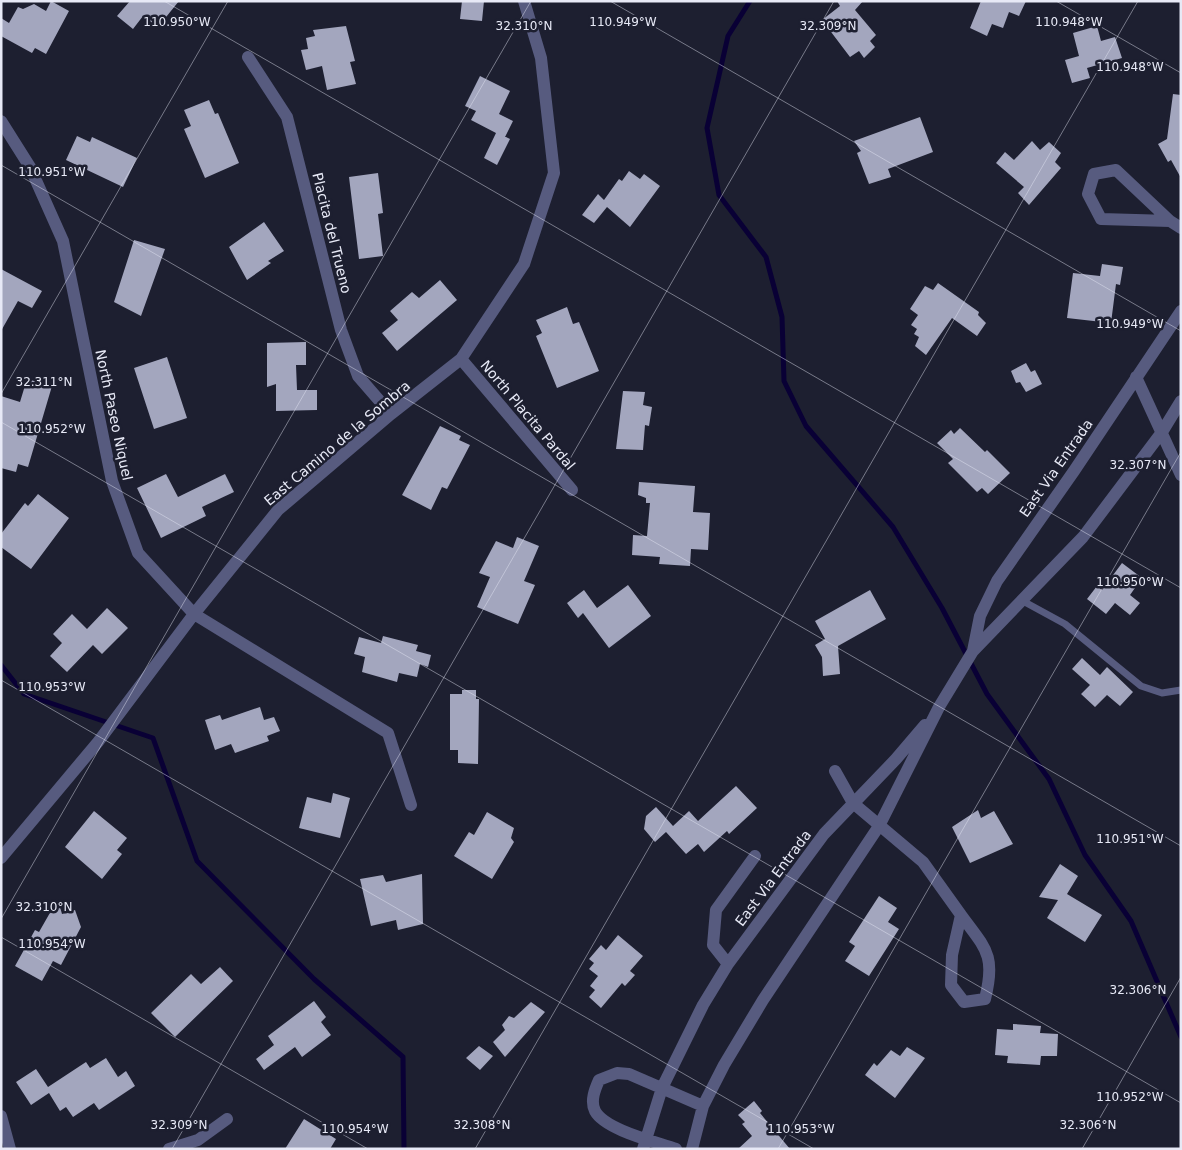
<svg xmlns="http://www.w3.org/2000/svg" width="1182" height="1150" font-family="'DejaVu Sans',sans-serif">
  <rect width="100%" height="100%" fill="#1d1f30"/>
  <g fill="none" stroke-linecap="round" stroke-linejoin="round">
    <path stroke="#090035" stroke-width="5" d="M750 1 728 36 707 128 719 195 766 257 782 317 784 381 806 426 893 527 942 608 987 694 1049 779 1085 855 1131 921 1181 1037
      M1 665 24 694 153 738 197 861 314 979 403 1057 404 1149"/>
  </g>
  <path fill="#a3a6be" d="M51 1 69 11 46 54 35 48 32 53 1 36V18L9 23 18 7 23 9 34 4 46 11Z
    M130 1H179L158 27 143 16 133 29 117 16Z
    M462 1H484L482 21 460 19Z
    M837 1H863L855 10 876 35 870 41 875 47 864 58 859 51 850 57 822 20 840 6Z
    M981 1H1026L1019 16 1009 12 1003 28 992 24 987 36 970 28Z
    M346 26 355 61 350 62 356 84 327 90 322 66 306 70 301 50 308 49 306 38 315 36 313 30Z
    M1097 26 1101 41 1115 37 1122 58 1087 68 1090 78 1072 83 1065 60 1079 56 1073 33Z
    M480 76 510 91 499 114 513 121 505 137 498 133 510 139 497 165 484 158 496 133 471 120 476 111 465 106Z
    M1173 94 1181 95V178L1171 160 1168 162 1158 144 1167 139Z
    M209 100 215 114 218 113 239 163 205 178 184 129 191 126 184 110Z
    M920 117 933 152 888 169 891 177 869 184 857 153 861 151 854 141Z
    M77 136 90 142 92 137 137 158 123 187 66 160Z
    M1032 141 1040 150 1049 142 1061 153 1055 162 1061 168 1029 205 1018 193 1024 187 996 163 1005 152 1014 160Z
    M629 171 640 179 644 174 660 186 630 227 607 207 594 223 582 215 598 194 604 200 619 179 622 181Z
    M378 173 383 213 378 214 383 256 359 259 349 177Z
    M264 222 284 251 268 261 271 263 247 280 229 247Z
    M134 240 165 249 141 316 114 302Z
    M1102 264 1123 267 1120 285 1116 284 1111 323 1067 318 1073 273 1100 276Z
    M1 269 42 291 32 308 18 301 1 331Z
    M440 280 457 300 397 351 382 333 398 320 390 311 412 292 419 298Z
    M938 283 979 312 978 315 986 323 977 336 952 318 926 355 915 346 919 337 914 334 917 329 911 325 918 315 910 309 925 286 933 290Z
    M567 307 573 324 579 322 599 371 557 388 536 336 542 333 536 320Z
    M306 342V365H296L297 390H317V410L276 411V384L267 387V343Z
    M167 357 187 418 154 429 134 368Z
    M1026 363 1031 372 1035 370 1042 384 1026 392 1020 382 1016 383 1011 371Z
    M27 379 52 386 28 467 18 464 16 472 1 468V396L20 402Z
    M623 391 645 392 643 405 652 407 649 426 645 425 643 450 616 449Z
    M440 426 461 436 459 440 470 445 447 489 442 487 431 510 402 495Z
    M960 428 985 452 987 450 1010 473 988 494 982 488 977 492 948 463 953 459 937 443 951 430 954 434Z
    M166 474 178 497 225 474 234 492 202 507 206 516 161 538 137 488Z
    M639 482 695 486 693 512 710 513 708 550 691 549 690 566 659 564 660 557 632 555 633 535 647 536 650 503H646V498L638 495Z
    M38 494 69 518 31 569 1 547V534L25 503 28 506Z
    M517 537 539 546 524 581 535 585 518 624 477 607 490 577 479 573 496 541 513 548Z
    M1122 563 1142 578 1130 595 1140 603 1130 615 1115 603 1106 614 1087 599 1097 586 1102 590Z
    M628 585 651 616 609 648 583 613 578 618 567 603 584 590 597 608Z
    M870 590 886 619 838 646 840 674 823 676 822 657 815 645 825 639 815 621Z
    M107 608 128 628 102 654 93 645 67 672 50 656 62 643 53 634 72 614 87 629Z
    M383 636 418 645 416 651 431 655 428 667 420 664 417 677 399 673 397 682 362 672 365 657 354 654 359 637 381 643Z
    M1082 658 1100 675 1107 667 1133 692 1120 706 1107 695 1095 707 1081 694 1090 685 1072 669Z
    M462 690H476V699H479L478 764 458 763V750H450V694H462Z
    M260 707 264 720 274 717 280 731 267 736 269 741 235 753 231 744 215 750 205 720 220 715 222 720Z
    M736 786 757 808 729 834 727 831 704 852 698 844 686 854 666 832 655 842 644 829 646 816 656 807 673 826 689 811 698 821Z
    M333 793 350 798 340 838 299 828 307 797 331 803Z
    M978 810 981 818 994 811 1013 844 970 863 952 827Z
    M94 811 127 838 117 850 122 854 102 879 65 847Z
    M487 812 514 828 511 838 514 842 492 879 454 856 469 832 474 835Z
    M1060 864 1078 876 1067 894 1102 915 1085 942 1047 918 1058 900 1039 897Z
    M422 874 423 924 398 930 396 920 371 926 360 879 383 875 386 882Z
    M879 896 897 908 888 922 899 929 869 976 845 961 855 946 849 942Z
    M60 907 62 914 75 910 81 927 61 965 53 961 42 981 15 966 35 930 39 932 51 911Z
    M618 935 643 956 630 971 635 975 625 986 622 983 601 1008 589 997 595 990 590 986 598 976 589 969 594 963 589 959 601 945 606 950Z
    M220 967 233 981 175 1037 151 1013 191 974 201 984Z
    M314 1001 326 1017 321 1022 331 1035 302 1057 295 1047 264 1070 256 1059 274 1045 268 1036Z
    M531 1002 545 1012 505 1057 493 1042 505 1030 502 1025 509 1016 514 1018Z
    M1013 1024 1041 1026 1040 1033 1058 1034 1057 1056H1041L1040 1065 1007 1063 1008 1056 995 1055 997 1029 1013 1030Z
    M479 1046 493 1056 480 1070 466 1058Z
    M907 1047 925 1058 895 1098 865 1075 874 1063 877 1066 891 1050 900 1056Z
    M106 1058 118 1077 126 1071 135 1086 99 1110 94 1103 73 1117 66 1107 60 1111 49 1093 31 1105 16 1082 36 1069 48 1087 86 1062 90 1068Z
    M754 1101 762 1111 760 1113 790 1149H738L752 1136 742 1124 745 1122 738 1115Z
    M304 1119 336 1139 330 1149H285Z"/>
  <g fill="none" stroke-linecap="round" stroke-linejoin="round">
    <path stroke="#575b7f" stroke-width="7" d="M1021 600 1065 624 1141 686 1162 693 1181 690"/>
    <path stroke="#575b7f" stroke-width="12" d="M248 57 287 117 341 330 358 376 391 414
      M1 121 30 167 63 241 112 481 138 553 194 614 388 733 411 805
      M1170 221 1101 219 1088 194 1094 174 1116 170 1170 221 1181 228
      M461 359 572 490
      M1136 377 1181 475
      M973 651 980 616 997 581 1074 471 1181 311
      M835 771 853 803 923 862 961 915 952 955 951 985 964 1002 985 999C996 955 986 949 961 915
      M1 858 98 742 194 614 278 510 391 414 461 359 524 264 554 173 541 58 524 1
      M728 964 713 945 716 910 755 856
      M1 1116 10 1149
      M169 1149 198 1140 227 1119
      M643 1149 662 1088 703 1005 728 964 824 834 896 759 925 725
      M676 1149C657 1142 605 1130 595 1111 590 1101 595 1089 599 1080L617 1073 629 1074 703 1106
      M692 1149 703 1106 724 1065 763 1000 879 826 939 707 973 651 1083 537 1162 432 1181 401"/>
  </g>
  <path fill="none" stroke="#e7e9f6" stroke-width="1" stroke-opacity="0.45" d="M164 1 1181 588M610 1 1181 331M1056 1 1181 73M1 165 1181 846M1 394 228 1M1 422 1181 1103M1 680 814 1149M1 919 531 1M1 937 368 1149M172 1149 834 1M475 1149 1138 1M778 1149 1181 452M1082 1149 1181 977"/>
  <g text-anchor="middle" stroke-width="5" stroke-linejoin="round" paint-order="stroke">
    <g font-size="14" fill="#e7e9f6" stroke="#1d1f30">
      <text transform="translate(332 233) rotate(76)" y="5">Placita del Trueno</text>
      <text transform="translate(114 415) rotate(78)" y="5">North Paseo Niquel</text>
      <text transform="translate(528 415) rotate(50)" y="5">North Placita Pardal</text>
      <text transform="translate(337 443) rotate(-40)" y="5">East Camino de la Sombra</text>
      <text transform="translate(1056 468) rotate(-55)" y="5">East Via Entrada</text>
      <text transform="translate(773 878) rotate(-53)" y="5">East Via Entrada</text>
    </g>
  </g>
  <g font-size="12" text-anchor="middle" fill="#e7e9f6" stroke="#1d1f30" stroke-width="5" stroke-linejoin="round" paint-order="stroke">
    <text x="177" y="26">110.950°W</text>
    <text x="623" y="26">110.949°W</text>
    <text x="1069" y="26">110.948°W</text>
    <text x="524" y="30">32.310°N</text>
    <text x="828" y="30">32.309°N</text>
    <text x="1130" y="71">110.948°W</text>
    <text x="52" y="176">110.951°W</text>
    <text x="1130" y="328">110.949°W</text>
    <text x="44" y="386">32.311°N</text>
    <text x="52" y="433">110.952°W</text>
    <text x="1138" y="469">32.307°N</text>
    <text x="1130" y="586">110.950°W</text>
    <text x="52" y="691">110.953°W</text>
    <text x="1130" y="843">110.951°W</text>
    <text x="44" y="911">32.310°N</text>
    <text x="52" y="948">110.954°W</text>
    <text x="1138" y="994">32.306°N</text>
    <text x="1130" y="1101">110.952°W</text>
    <text x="179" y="1129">32.309°N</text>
    <text x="482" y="1129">32.308°N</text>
    <text x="1088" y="1129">32.306°N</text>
    <text x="355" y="1133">110.954°W</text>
    <text x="801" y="1133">110.953°W</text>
  </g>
  <rect width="1182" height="1150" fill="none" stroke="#e7e9f6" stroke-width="5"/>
</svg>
